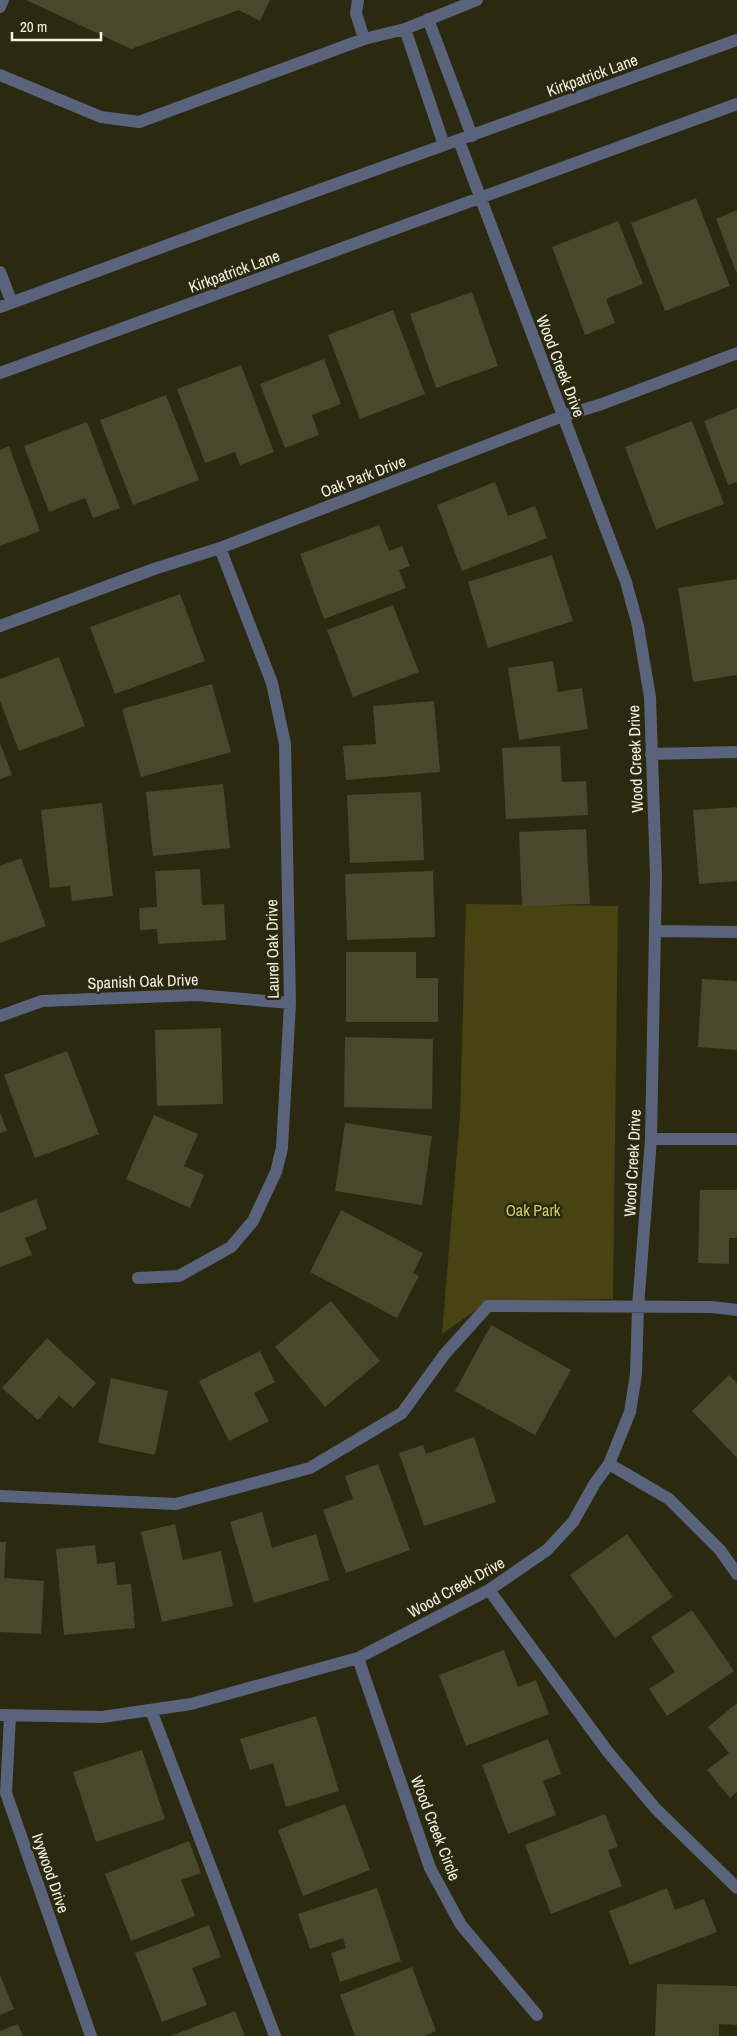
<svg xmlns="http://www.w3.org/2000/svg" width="737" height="2036" font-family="'Archivo Narrow',sans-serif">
  <rect width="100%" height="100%" fill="#2b2910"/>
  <path fill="#474312" d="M466 904 618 906 613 1299 489 1301 442 1334 460 1115Z"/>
  <path fill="#49482d" d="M26 0H270L260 21 239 10 131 49Z
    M696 198 730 286 665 311 631 223Z
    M737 210V274L716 219Z
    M618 221 643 284 606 299 615 323 585 335 552 247Z
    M472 292 498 366 436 388 410 314Z
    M393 310 425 394 360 419 328 335Z
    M324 359 341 404 312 415 319 435 285 448 260 384Z
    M241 365 274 452 240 465 235 452 205 463 177 389Z
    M166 395 199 480 133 505 100 420Z
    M737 408V482L728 485 704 421Z
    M692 421 724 504 656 529 625 447Z
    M87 422 120 508 93 518 85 498 49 512 24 446Z
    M9 446 40 531 0 546V450Z
    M495 482 508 516 535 506 547 538 462 571 437 505Z
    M379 525 389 551 402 546 410 566 399 570 406 588 324 619 300 554Z
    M552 555 573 621 488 648 468 582Z
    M737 579V675L693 682 678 588Z
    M180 594 205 661 115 694 90 627Z
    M393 605 419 672 353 697 327 630Z
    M59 657 85 726 19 751 0 701V679Z
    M553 661 558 692 582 688 588 729 519 740 508 668Z
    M212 684 231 752 141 777 122 709Z
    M434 701 440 772 346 780 343 746 376 744 373 706Z
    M0 743 12 775 0 779Z
    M560 746 562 782 586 781 588 815 506 819 502 748Z
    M223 784 230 848 153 856 146 792Z
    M421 792 424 860 350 863 347 795Z
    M102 803 113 896 72 901 70 886 50 888 41 810Z
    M737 807V881L699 884 693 810Z
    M586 829 590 904 522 906 519 832Z
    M21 858 46 926 0 943V866Z
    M200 869 202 905 224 904 226 940 158 944 157 929 140 930 139 908 157 907 155 871Z
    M433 871 435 937 347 940 345 874Z
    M346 952H416V978H438V1022H346Z
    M702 979 737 981V1050L698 1047Z
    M221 1028 223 1104 157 1106 155 1030Z
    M345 1037 433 1039 432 1109 344 1107Z
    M67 1051 99 1134 35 1158 4 1075Z
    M0 1113 7 1131 0 1133Z
    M154 1115 198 1134 184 1166 204 1175 190 1208 126 1179Z
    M345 1123 432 1136 422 1205 335 1191Z
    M700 1190H737V1238H729V1264L698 1263Z
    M36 1199 47 1229 25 1238 32 1255 0 1267V1213Z
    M341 1210 423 1253 413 1273 419 1276 397 1318 310 1272Z
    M331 1301 380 1361 325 1407 275 1347Z
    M491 1325 571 1370 535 1435 455 1391Z
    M47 1338 96 1383 73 1408 59 1396 38 1420 2 1388Z
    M260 1351 275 1382 254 1393 269 1421 229 1441 199 1381Z
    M729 1375 737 1383V1458L692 1411Z
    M111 1378 168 1391 155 1455 98 1443Z
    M474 1437 496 1502 424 1526 399 1453 423 1445 426 1454Z
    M378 1464 410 1550 346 1573 323 1510 353 1499 345 1476Z
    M262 1512 272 1548 316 1534 329 1580 254 1603 230 1522Z
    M175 1524 183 1560 221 1551 233 1606 162 1622 141 1532Z
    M627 1534 673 1597 615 1638 570 1575Z
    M0 1542H6L4 1578 44 1581 41 1634 0 1632Z
    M95 1545 97 1564 115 1562 117 1585 131 1584 135 1628 64 1635 56 1549Z
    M692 1610 734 1671 667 1716 649 1689 675 1672 651 1637Z
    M504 1650 518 1687 536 1680 549 1714 466 1746 439 1675Z
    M737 1703V1792L730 1798 707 1770 729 1753 708 1727Z
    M316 1716 339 1791 286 1807 273 1763 250 1770 240 1739Z
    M548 1739 561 1774 543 1781 556 1815 508 1834 482 1765Z
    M142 1750 165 1819 96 1842 73 1772Z
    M345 1804 370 1870 303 1896 278 1830Z
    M605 1814 618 1847 608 1850 622 1886 551 1914 525 1845Z
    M189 1841 201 1873 181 1880 195 1916 131 1941 105 1874Z
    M377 1888 401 1961 340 1982 331 1953 346 1948 343 1938 310 1949 298 1914Z
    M667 1888 675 1910 704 1899 717 1932 630 1965 609 1911Z
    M209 1925 221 1957 192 1968 207 2005 162 2022 135 1953Z
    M412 1967 436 2031 424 2036H355L340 1995Z
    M0 1975 14 2009 0 2015Z
    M657 1984 737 1986V2025L719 2024V2036H655Z
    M235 2011 245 2036H171Z
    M18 2024 23 2036H0V2031Z"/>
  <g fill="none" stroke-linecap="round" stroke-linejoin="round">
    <path stroke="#59637b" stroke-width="12" d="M358 0 356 13 364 39
      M0 7 3 0
      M428 19 472 136
      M405 29 444 145
      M0 75 101 117 139 122 364 39 405 29 477 0
      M0 272 12 303
      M0 307 241 218 737 40
      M0 373 737 104
      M0 626 154 569 220 548 563 416 602 404 737 353
      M651 754 737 752
      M655 931 737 932
      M0 1016 42 1001 197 995 290 1003
      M651 1139H737
      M138 1278 179 1276 231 1247 253 1221 276 1172 282 1148 290 1003 285 744 272 683 220 548
      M609 1464 669 1499 720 1550 737 1574
      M0 1496 176 1504 310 1468 402 1413 444 1355 488 1306 712 1307 737 1310
      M489 1590 608 1752 656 1809 737 1888
      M358 1658 430 1868 461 1925 537 2015
      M151 1710 275 2036
      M0 1715 102 1717 191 1704 358 1658 489 1590 547 1550 573 1522 595 1483 609 1464 630 1412 636 1374 638 1307 651 1139 656 876 650 697 638 626 626 582 459 141
      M10 1716 6 1793 91 2036"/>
  </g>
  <g text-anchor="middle" stroke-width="5" stroke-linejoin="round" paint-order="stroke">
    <g font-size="16" fill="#f4f3e4" stroke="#2b2910">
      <text transform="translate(592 75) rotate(-20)" y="6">Kirkpatrick Lane</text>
      <text transform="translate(234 271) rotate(-20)" y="6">Kirkpatrick Lane</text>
      <text transform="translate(561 366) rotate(69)" y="6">Wood Creek Drive</text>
      <text transform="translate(363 476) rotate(-21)" y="6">Oak Park Drive</text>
      <text transform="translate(635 759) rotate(-92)" y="6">Wood Creek Drive</text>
      <text transform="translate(272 949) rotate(-91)" y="6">Laurel Oak Drive</text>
      <text transform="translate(143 981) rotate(-2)" y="6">Spanish Oak Drive</text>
      <text transform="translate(632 1163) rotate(-87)" y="6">Wood Creek Drive</text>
      <text transform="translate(456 1587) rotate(-29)" y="6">Wood Creek Drive</text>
      <text transform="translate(436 1828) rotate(69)" y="6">Wood Creek Circle</text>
      <text transform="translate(51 1873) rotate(71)" y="6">Ivywood Drive</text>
    </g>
    <g font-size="16" fill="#d1cb6a" stroke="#2b2910">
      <text x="533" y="1216">Oak Park</text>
    </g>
  </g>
  <path d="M12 32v8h89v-8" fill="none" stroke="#f4f3e4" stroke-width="2.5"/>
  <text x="20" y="32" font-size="15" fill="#f4f3e4" stroke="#2b2910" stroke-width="4" paint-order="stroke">20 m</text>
</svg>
